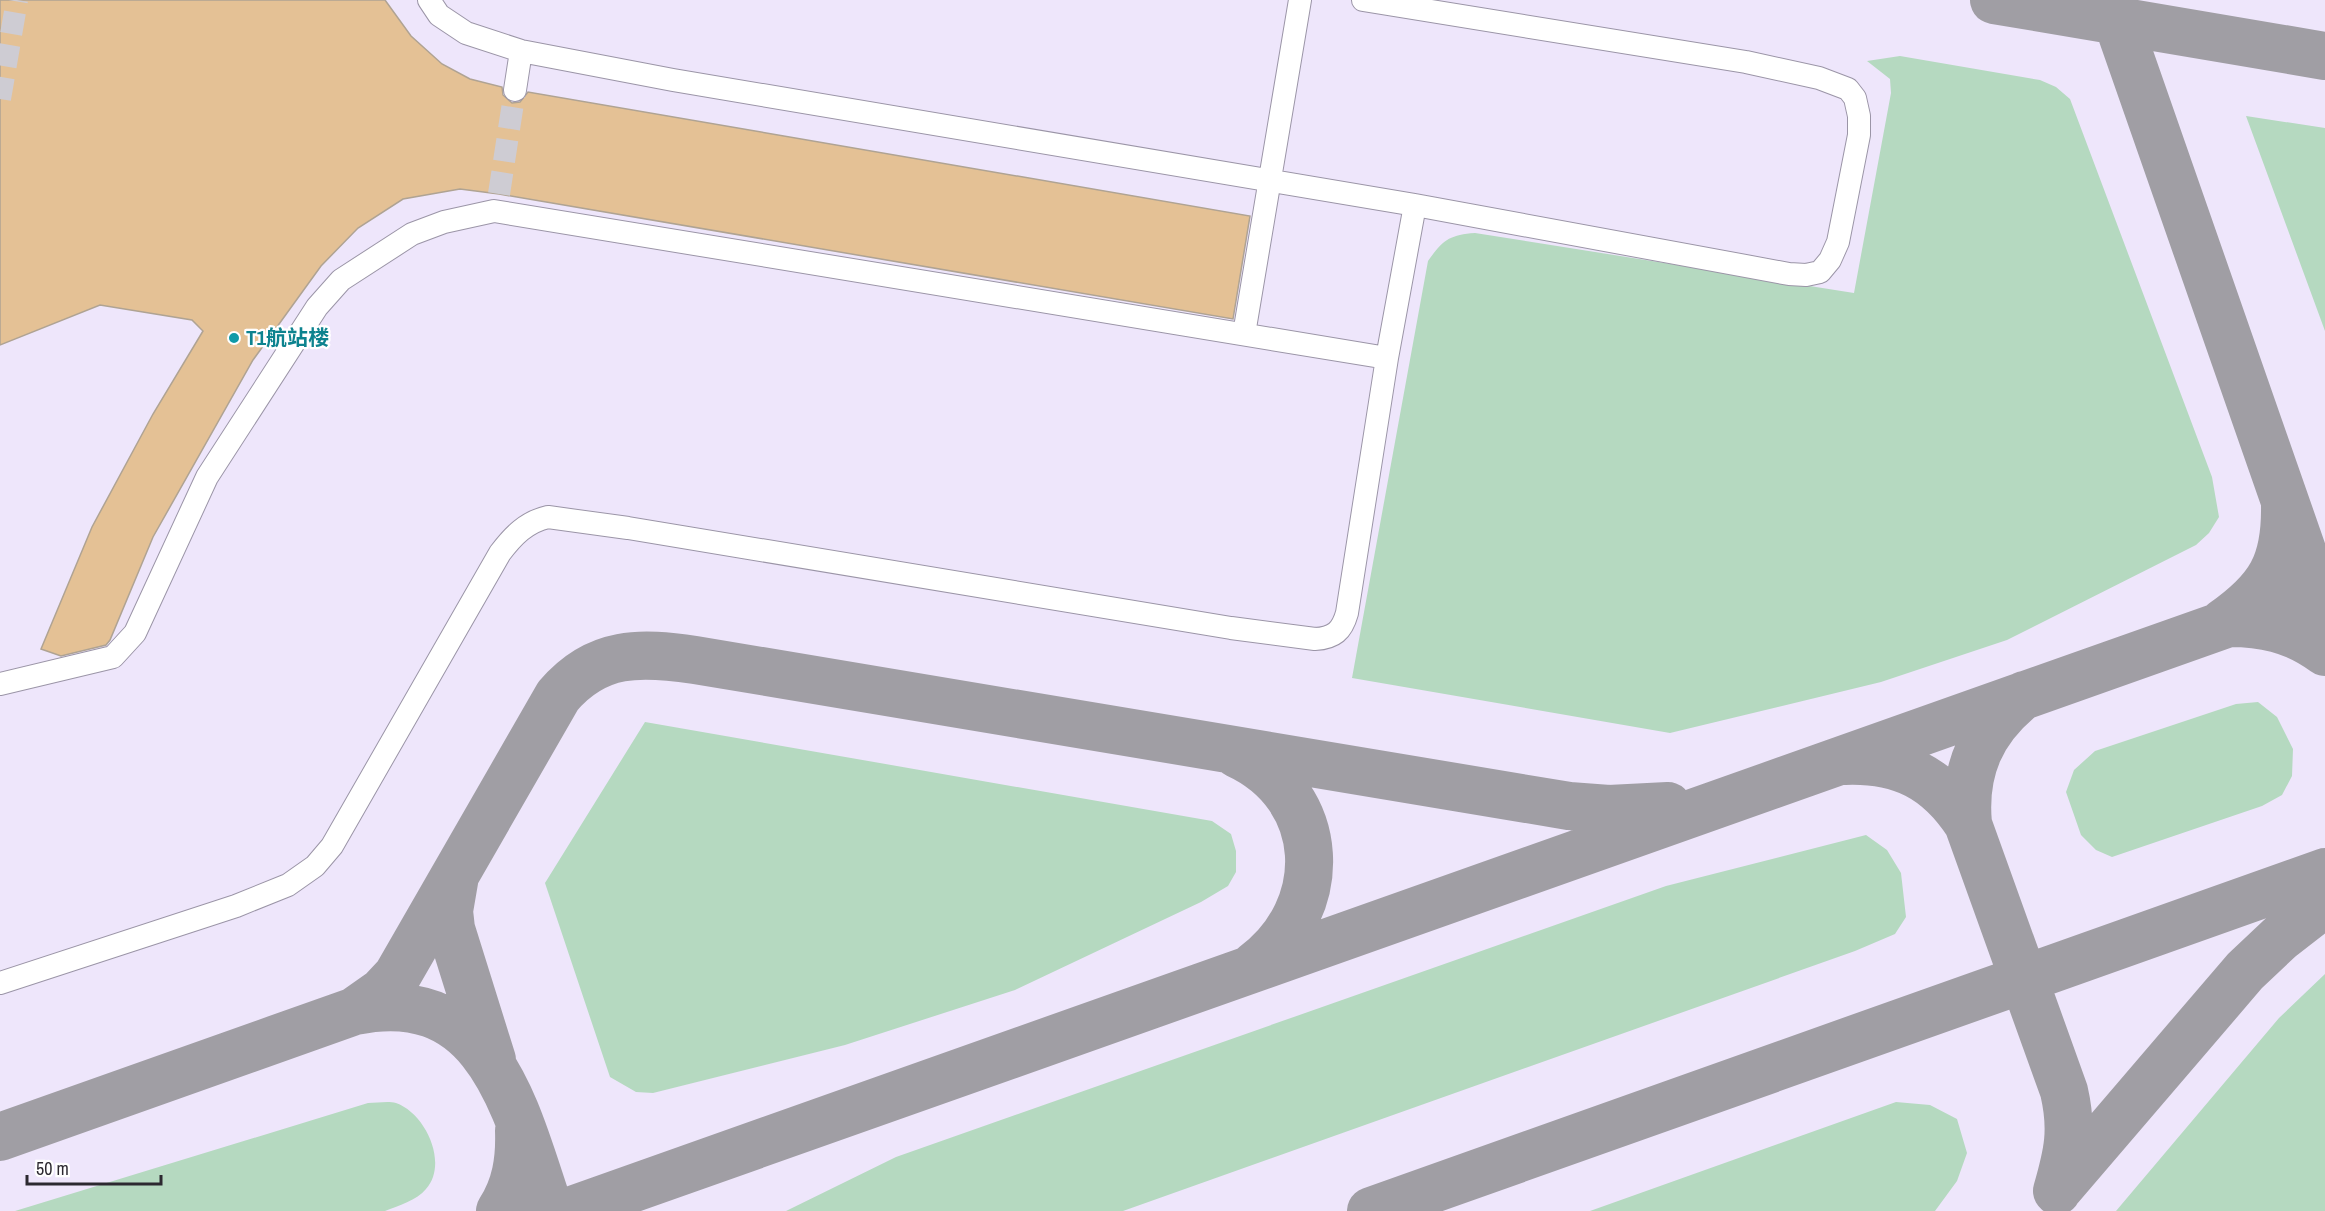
<svg xmlns="http://www.w3.org/2000/svg" width="2325" height="1211" font-family="'Archivo Narrow','Noto Sans SC',sans-serif">
  <rect width="100%" height="100%" fill="#f7f5fc"/>
  <path fill="#eee6fb" d="M0 0H2325V1211H0Z"/>
  <path fill="#b5d9c0" d="M1900 56 2040 80 2056 87 2070 99 2212 477 2219 517 2209 533 2196 545 2007 640 1881 682 1670 733 1352 678 1428 261C1443 240 1449 235 1475 233L1854 293 1891 93 1890 79 1867 61Z
    M2246 116 2325 128V331Z
    M2258 702 2277 717 2293 749 2292 776 2282 795 2262 806 2112 857 2096 850 2081 835 2066 792 2074 770 2095 751 2236 704Z
    M645 722 1212 821 1231 834 1236 851V872L1228 886 1201 902 1015 990 845 1045 653 1093 636 1092 610 1077 545 883Z
    M1866 835 1887 850 1901 873 1906 917 1895 934 1855 951 1123 1211H786L896 1157 1666 886Z
    M2325 974V1211H2116L2279 1018Z
    M1896 1102 1930 1105 1957 1119 1967 1153 1957 1181 1935 1211H1590Z
    M368 1103C377 1103 388 1101 396 1103 425 1113 449 1163 426 1189 417 1200 398 1206 385 1211H15Z"/>
  <g fill="none" stroke-linecap="round" stroke-linejoin="round">
    <path stroke="#a09ea4" stroke-width="48" d="M1994 0 2325 56
      M2110 0 2325 616
      M2285 505C2286 564 2270 590 2223 623 2262 622 2294 629 2325 652
      M1237 754C1328 796 1332 908 1254 966
      M1845 761C1901 759 1938 778 1968 824L2064 1091C2073 1130 2068 1153 2057 1191
      M1968 824C1963 770 1981 729 2024 695
      M455 876 449 911 451 929 492 1060
      M355 1011 382 992 397 976 558 696C597 650 641 652 695 660L1569 806 1609 809 1668 806
      M0 1137 355 1011C491 983 516 1113 550 1211
      M2060 1187 2245 971 2280 938 2325 903
      M500 1211C516 1186 520 1160 519 1131
      M569 1211 2325 589
      M1371 1211 2325 872"/>
  </g>
  <path fill="#e4c195" stroke="#afa393" stroke-width="1.5" d="M0 0H385L411 36 442 64 470 79 502 87 503 95 512 103 520 102 528 92 1250 216 1233 319 499 194 460 189 403 199 358 228 321 266 253 360 153 537 110 640 106 645 61 656 41 649 92 527 153 414 203 331 192 320 100 305 0 345Z"/>
  <g fill="none" stroke-linecap="round" stroke-linejoin="round">
    <path stroke="#ceccd3" stroke-width="22" stroke-dasharray="22 11" stroke-linecap="butt" d="M0 99 17 0
      M499 194 515 90"/>
    <g stroke="#9b95a7" stroke-width="24">
      <path id="minor" d="M429 0 439 15 466 33 521 51 673 80 1415 205 1789 274 1806 275 1820 272 1830 260 1838 242 1859 135V116L1855 98 1848 89 1819 78 1746 62 1363 0
        M515 90 521 51
        M1244 334 1300 0
        M0 684 113 657 135 633 207 477 317 307 341 280 412 234 444 222 494 211 1387 358 1415 205
        M0 983 236 906 288 885 315 866 332 846 500 553C513 536 526 522 548 517L628 528 1231 628 1315 639C1334 638 1342 631 1347 613L1387 358"/>
    </g>
    <use href="#minor" stroke="#fff" stroke-width="22"/>
  </g>
  <circle fill="#0f9aa8" stroke="#fff" stroke-width="2" cx="234" cy="338" r="6"/>
  <g text-anchor="middle" stroke-width="4.5" stroke-linejoin="round" paint-order="stroke">
    <g font-size="21" font-weight="bold" fill="#0d838f" stroke="#fff" text-anchor="start">
      <text x="246" y="345">T1航站楼</text>
    </g>
  </g>
  <path d="M27 1175v9h134v-9" fill="none" stroke="#2c2930" stroke-width="3"/>
  <text x="36" y="1175" font-size="18" fill="#2c2930" stroke="#ffffff" stroke-width="4.5" paint-order="stroke">50 m</text>
</svg>
